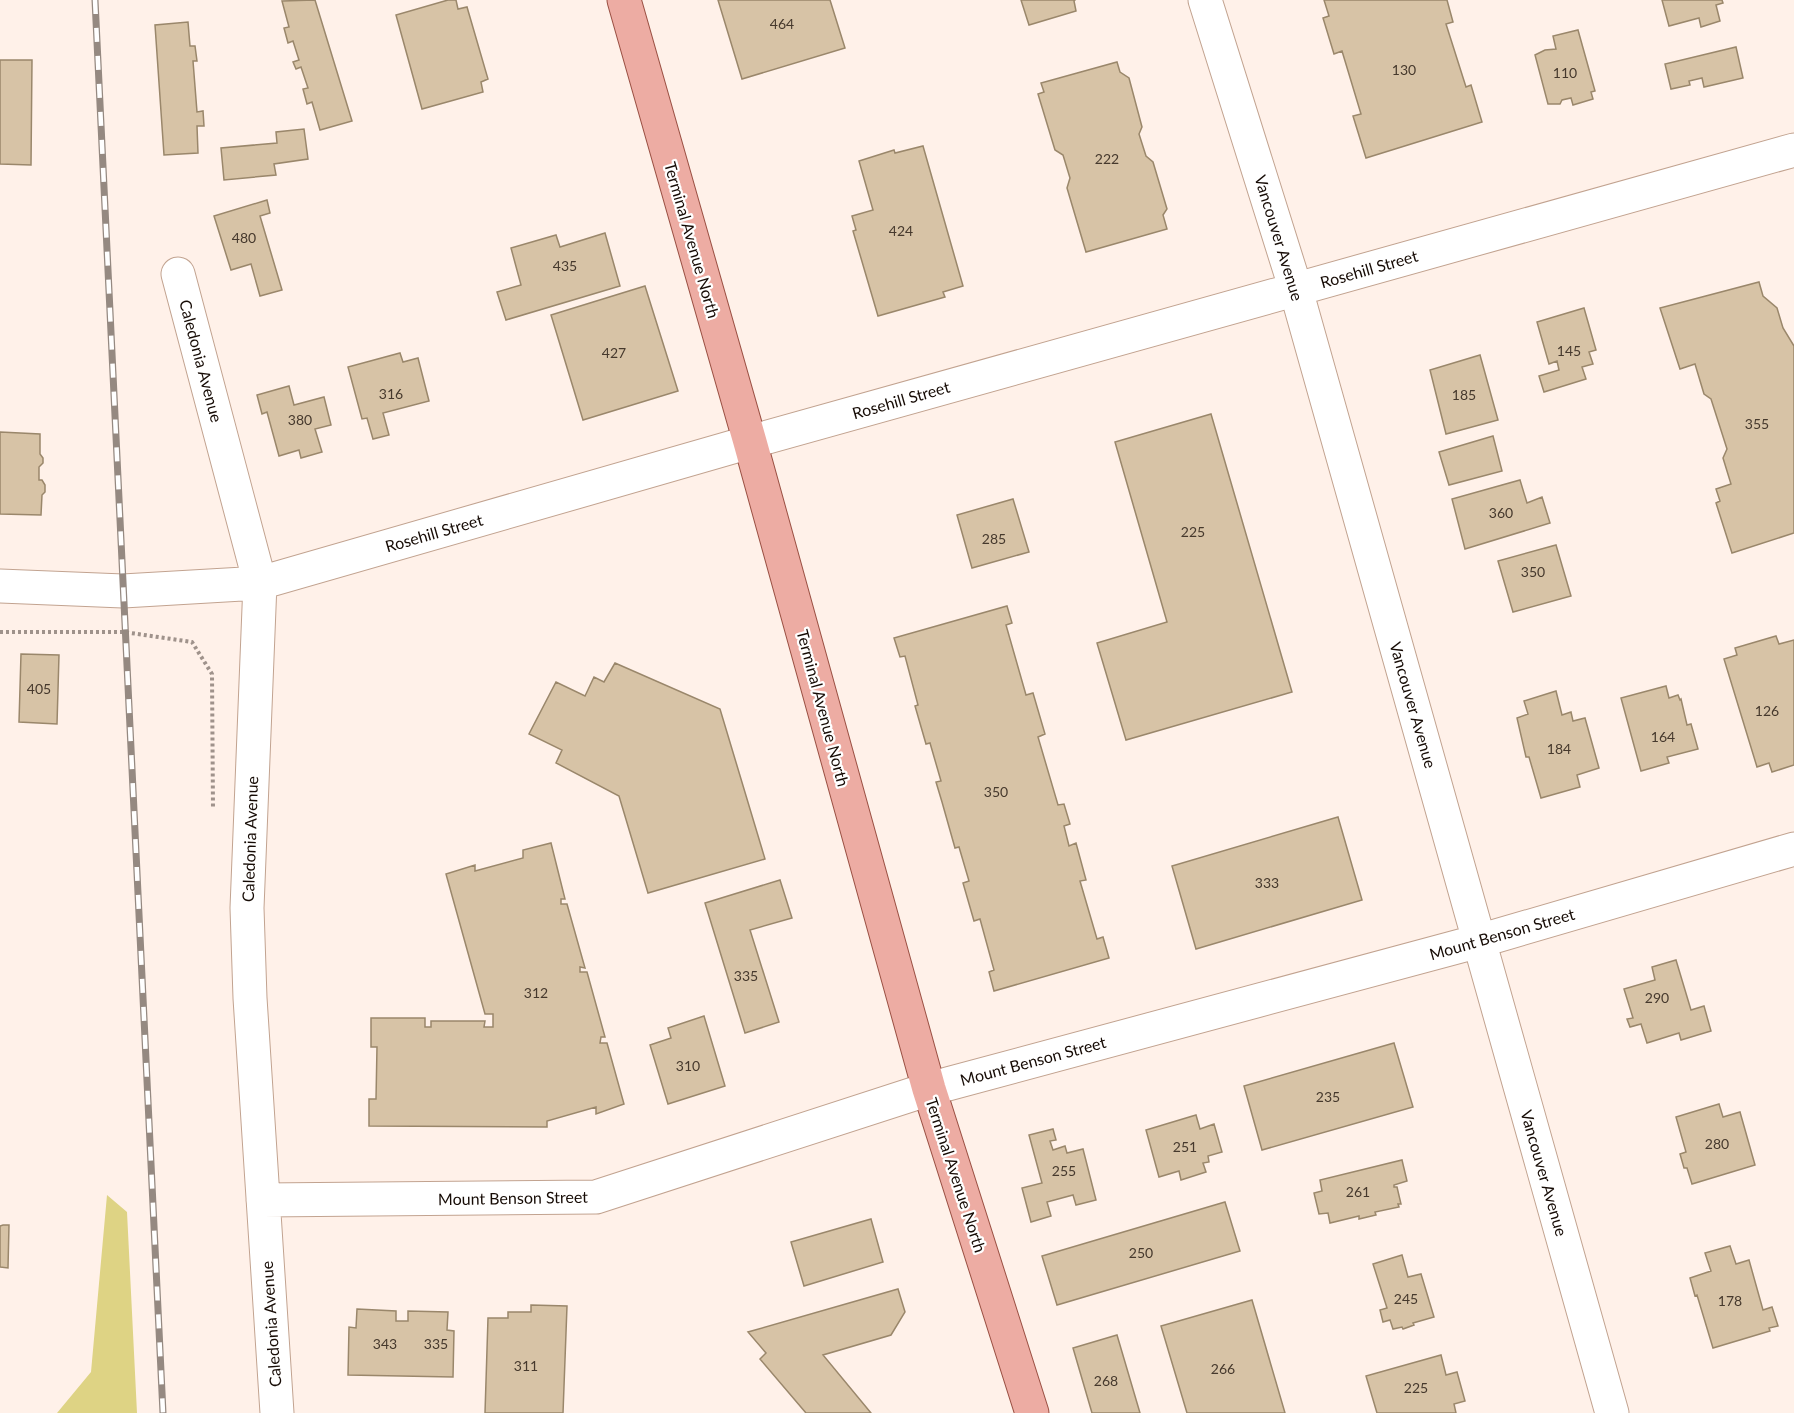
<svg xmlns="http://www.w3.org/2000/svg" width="1794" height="1413" font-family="Lato,sans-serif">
  <rect width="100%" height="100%" fill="#fff1e9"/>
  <path fill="#ded384" d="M107 1195 127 1212 137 1413H57L91 1372Z"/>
  <path fill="#d7c3a6" stroke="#9a876b" stroke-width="1.5" d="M315 0 352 121 320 130 312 102 307 104 303 89 308 88 301 67 296 69 293 62 299 60 293 41 288 43 284 28 289 27 282 1Z
    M448 0H456L458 9 467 7 488 79 481 82 483 92 422 109 396 15Z
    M718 0H830L845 48 742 79Z
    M1021 0H1075L1074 1 1076 11 1029 25Z
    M1324 0H1447L1453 22 1446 24 1466 87 1471 85 1482 122 1366 158 1353 116 1361 114 1342 51 1334 54 1323 18 1329 16Z
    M1662 0H1722L1723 3 1716 5 1720 21 1701 27 1699 18 1669 26Z
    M188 22 190 46H195L197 61H193L197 112 203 111 204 126H197L198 153 164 155 155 25Z
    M1578 30 1595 91 1591 92 1593 99 1573 105 1571 98 1562 100 1560 104H1548L1535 55 1545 50 1556 49 1553 36Z
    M1736 47 1743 78 1704 87 1702 78 1689 81 1690 85 1671 89 1665 64Z
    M0 60H32L31 165 0 164Z
    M1117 62 1120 72 1129 78 1142 127 1139 134 1146 156 1153 162 1167 209 1163 215 1167 229 1086 252 1067 188 1070 178 1063 155 1055 150 1038 94 1044 92 1041 83Z
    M304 129 308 159 274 164 276 175 224 180 221 148 277 143 276 132Z
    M923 146 963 286 943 292 945 297 878 316 853 231 856 230 852 216 873 210 859 161 894 150 895 153Z
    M267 200 270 213 260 216 282 290 260 296 251 264 231 270 214 216Z
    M605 233 620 286 506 320 497 292 521 285 511 248 556 235 560 247Z
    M1759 282 1763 296 1777 308 1783 328 1794 346V533L1732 553 1716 503 1720 501 1716 489 1731 484 1723 458 1727 449 1711 399 1704 394 1695 364 1680 369 1660 308Z
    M645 286 678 391 583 420 551 315Z
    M1584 308 1596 350 1589 352 1593 364 1582 367 1586 379 1544 392 1539 376 1559 370 1557 361 1549 364 1537 322Z
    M400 353 403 362 418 358 429 401 383 413 389 435 373 439 367 418 362 419 348 367Z
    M1480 355 1498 420 1446 434 1430 370Z
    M289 386 294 405 324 397 331 425 315 429 322 452 301 458 299 450 279 456 267 412 262 414 257 395Z
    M1211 414 1292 692 1126 740 1097 643 1167 622 1115 442Z
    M0 432 40 434V454L43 458V463L39 467V480H42L45 485V492L42 495 41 515 0 514Z
    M1493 436 1502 471 1449 485 1439 452Z
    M1520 480 1527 503 1542 497 1550 523 1465 549 1452 499Z
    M1013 499 1029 552 972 568 957 515Z
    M1556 545 1571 596 1513 612 1498 561Z
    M1007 606 1012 623 1006 625 1026 695 1033 693 1045 734 1038 737 1058 805 1064 804 1070 824 1064 826 1069 846 1076 843 1086 880 1080 881 1097 939 1103 937 1109 958 994 991 989 972 994 970 980 919 974 921 963 883 969 881 959 847 955 848 942 802 936 782 941 781 930 743 926 744 915 706 918 705 905 656 900 657 894 638Z
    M1776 636 1779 644 1794 640V765L1772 772 1769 763 1757 767 1724 659 1737 655 1735 648Z
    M21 654 59 655 57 724 19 722Z
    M615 663 720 709 765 859 648 893 619 796 556 763 562 750 529 734 556 682 585 696 594 677 604 682Z
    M1666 686 1669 698 1678 695 1680 700 1681 699 1687 725 1691 724 1698 749 1667 757 1669 763 1641 771 1621 698Z
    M1556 691 1562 715 1571 712 1573 721 1585 718 1599 768 1577 775 1580 787 1541 798 1529 757H1526L1517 718 1528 714 1524 701Z
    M1338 817 1362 900 1196 949 1172 866Z
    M551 843 565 899H561V904H567L585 968 580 967V972H587L605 1037H601L600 1043H607L624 1104 596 1114V1107L547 1121V1127L369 1126V1099H376L377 1047H371V1018H425V1027H431V1021H485L484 1027H493V1014H485L446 874 475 865V871L523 858V850Z
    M780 880 792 918 750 930 779 1022 745 1033 705 903Z
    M1676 960 1691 1010 1704 1006 1711 1031 1681 1040 1679 1033 1647 1043 1641 1024 1630 1027 1627 1019 1633 1018 1624 989 1655 980 1652 967Z
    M704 1016 725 1086 668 1104 650 1045 671 1038 668 1028Z
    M1394 1043 1413 1107 1262 1150 1244 1086Z
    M1719 1104 1723 1117 1740 1112 1755 1165 1692 1184 1687 1168H1684L1680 1154 1686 1152 1676 1117Z
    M1196 1115 1200 1129 1214 1124 1222 1152 1208 1156 1209 1162 1203 1163 1206 1172 1181 1180 1179 1171 1159 1177 1146 1130Z
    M1053 1129 1056 1140 1050 1141 1053 1150 1065 1146 1067 1153 1083 1149 1096 1200 1076 1205 1073 1195 1047 1202 1051 1216 1031 1222 1022 1188 1042 1183 1029 1135Z
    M1402 1160 1407 1181 1394 1185V1187H1397L1401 1204H1398L1399 1207 1375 1212 1376 1215 1359 1219V1216L1330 1223 1328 1213 1319 1214 1314 1193 1322 1191 1320 1180Z
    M1225 1202 1240 1251 1057 1305 1042 1256Z
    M871 1219 883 1262 804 1286 791 1242Z
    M3 1225H9L8 1268 0 1267V1226Z
    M1730 1246 1736 1264 1749 1260 1763 1310 1772 1307 1778 1326 1769 1328 1770 1331 1713 1348 1697 1295 1695 1296 1690 1278 1711 1271 1705 1253Z
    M1402 1255 1408 1277 1421 1274 1434 1317 1413 1323 1414 1325 1403 1329 1402 1327 1393 1329 1390 1320 1383 1322 1380 1310 1387 1308 1373 1264Z
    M898 1289 905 1312 891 1335 823 1355 871 1413H806L760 1359 766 1353 748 1332Z
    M1252 1300 1285 1413H1187L1161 1326Z
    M531 1305 567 1306 563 1413H485L488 1318H508V1312H531Z
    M357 1309 396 1311V1321H408V1311L448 1312 447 1330 454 1331 453 1377 348 1375 349 1327 356 1328Z
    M1117 1335 1140 1413H1092L1073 1348Z
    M1441 1355 1446 1375 1457 1372 1465 1401 1454 1404 1456 1413H1377L1366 1376Z"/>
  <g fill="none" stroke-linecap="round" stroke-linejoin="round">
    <g stroke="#c2a390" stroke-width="35">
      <path id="street" d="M1205 0 1296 290 1612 1413
        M178 274 260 583 247 908 250 998 277 1413
        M0 586 123 591 260 583 750 442 1794 150
        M263 1200 596 1197 929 1089 1479 941 1794 849"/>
    </g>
    <g stroke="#9a5043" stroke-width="35">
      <path id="primary" d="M624 0 750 442 929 1089 1032 1413"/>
    </g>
    <path stroke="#9f928b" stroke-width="4" stroke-dasharray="3 3" stroke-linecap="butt" d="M0 632H124L192 642 212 674 213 809"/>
    <use href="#street" stroke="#fff" stroke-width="33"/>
    <use href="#primary" stroke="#edaca3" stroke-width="33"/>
    <g stroke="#958981" stroke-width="7">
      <path id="rail" d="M95 0 163 1413"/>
    </g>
    <use href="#rail" stroke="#fff" stroke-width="4.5" stroke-dasharray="14" stroke-linecap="butt"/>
  </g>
  <g text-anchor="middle" stroke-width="4.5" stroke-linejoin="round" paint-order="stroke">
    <g font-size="14" fill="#46392d">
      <text x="782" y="29">464</text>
      <text x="1404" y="75">130</text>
      <text x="1565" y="78">110</text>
      <text x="1107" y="164">222</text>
      <text x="901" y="236">424</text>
      <text x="244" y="243">480</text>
      <text x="565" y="271">435</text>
      <text x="1569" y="356">145</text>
      <text x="614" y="358">427</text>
      <text x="391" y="399">316</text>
      <text x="1464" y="400">185</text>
      <text x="300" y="425">380</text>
      <text x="1757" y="429">355</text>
      <text x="1501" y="518">360</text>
      <text x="1193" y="537">225</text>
      <text x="994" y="544">285</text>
      <text x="1533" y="577">350</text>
      <text x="39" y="694">405</text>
      <text x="1767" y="716">126</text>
      <text x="1663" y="742">164</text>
      <text x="1559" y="754">184</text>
      <text x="996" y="797">350</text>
      <text x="1267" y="888">333</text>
      <text x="746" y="981">335</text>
      <text x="536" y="998">312</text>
      <text x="1657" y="1003">290</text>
      <text x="688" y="1071">310</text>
      <text x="1328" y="1102">235</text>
      <text x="1717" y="1149">280</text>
      <text x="1185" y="1152">251</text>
      <text x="1064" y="1176">255</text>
      <text x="1358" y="1197">261</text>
      <text x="1141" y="1258">250</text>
      <text x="1406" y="1304">245</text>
      <text x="1730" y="1306">178</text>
      <text x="385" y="1349">343</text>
      <text x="436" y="1349">335</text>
      <text x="526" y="1371">311</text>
      <text x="1223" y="1374">266</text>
      <text x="1106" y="1386">268</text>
      <text x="1416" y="1393">225</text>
    </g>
    <g font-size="16" fill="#160b05" stroke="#fff">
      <text transform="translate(1279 238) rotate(73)" y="6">Vancouver Avenue</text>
      <text transform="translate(692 240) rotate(74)" y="6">Terminal Avenue North</text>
      <text transform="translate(1369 269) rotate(-16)" y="6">Rosehill Street</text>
      <text transform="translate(201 361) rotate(75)" y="6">Caledonia Avenue</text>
      <text transform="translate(901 400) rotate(-16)" y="6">Rosehill Street</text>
      <text transform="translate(434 533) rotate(-16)" y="6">Rosehill Street</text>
      <text transform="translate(1413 705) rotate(74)" y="6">Vancouver Avenue</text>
      <text transform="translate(823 708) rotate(75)" y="6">Terminal Avenue North</text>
      <text transform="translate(250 839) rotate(-88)" y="6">Caledonia Avenue</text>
      <text transform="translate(1502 934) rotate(-16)" y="6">Mount Benson Street</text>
      <text transform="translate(1033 1061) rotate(-15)" y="6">Mount Benson Street</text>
      <text transform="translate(1544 1173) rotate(74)" y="6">Vancouver Avenue</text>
      <text transform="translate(956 1175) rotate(72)" y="6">Terminal Avenue North</text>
      <text transform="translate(513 1198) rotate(-1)" y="6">Mount Benson Street</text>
      <text transform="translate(271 1324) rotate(-94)" y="6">Caledonia Avenue</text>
    </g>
  </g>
</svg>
